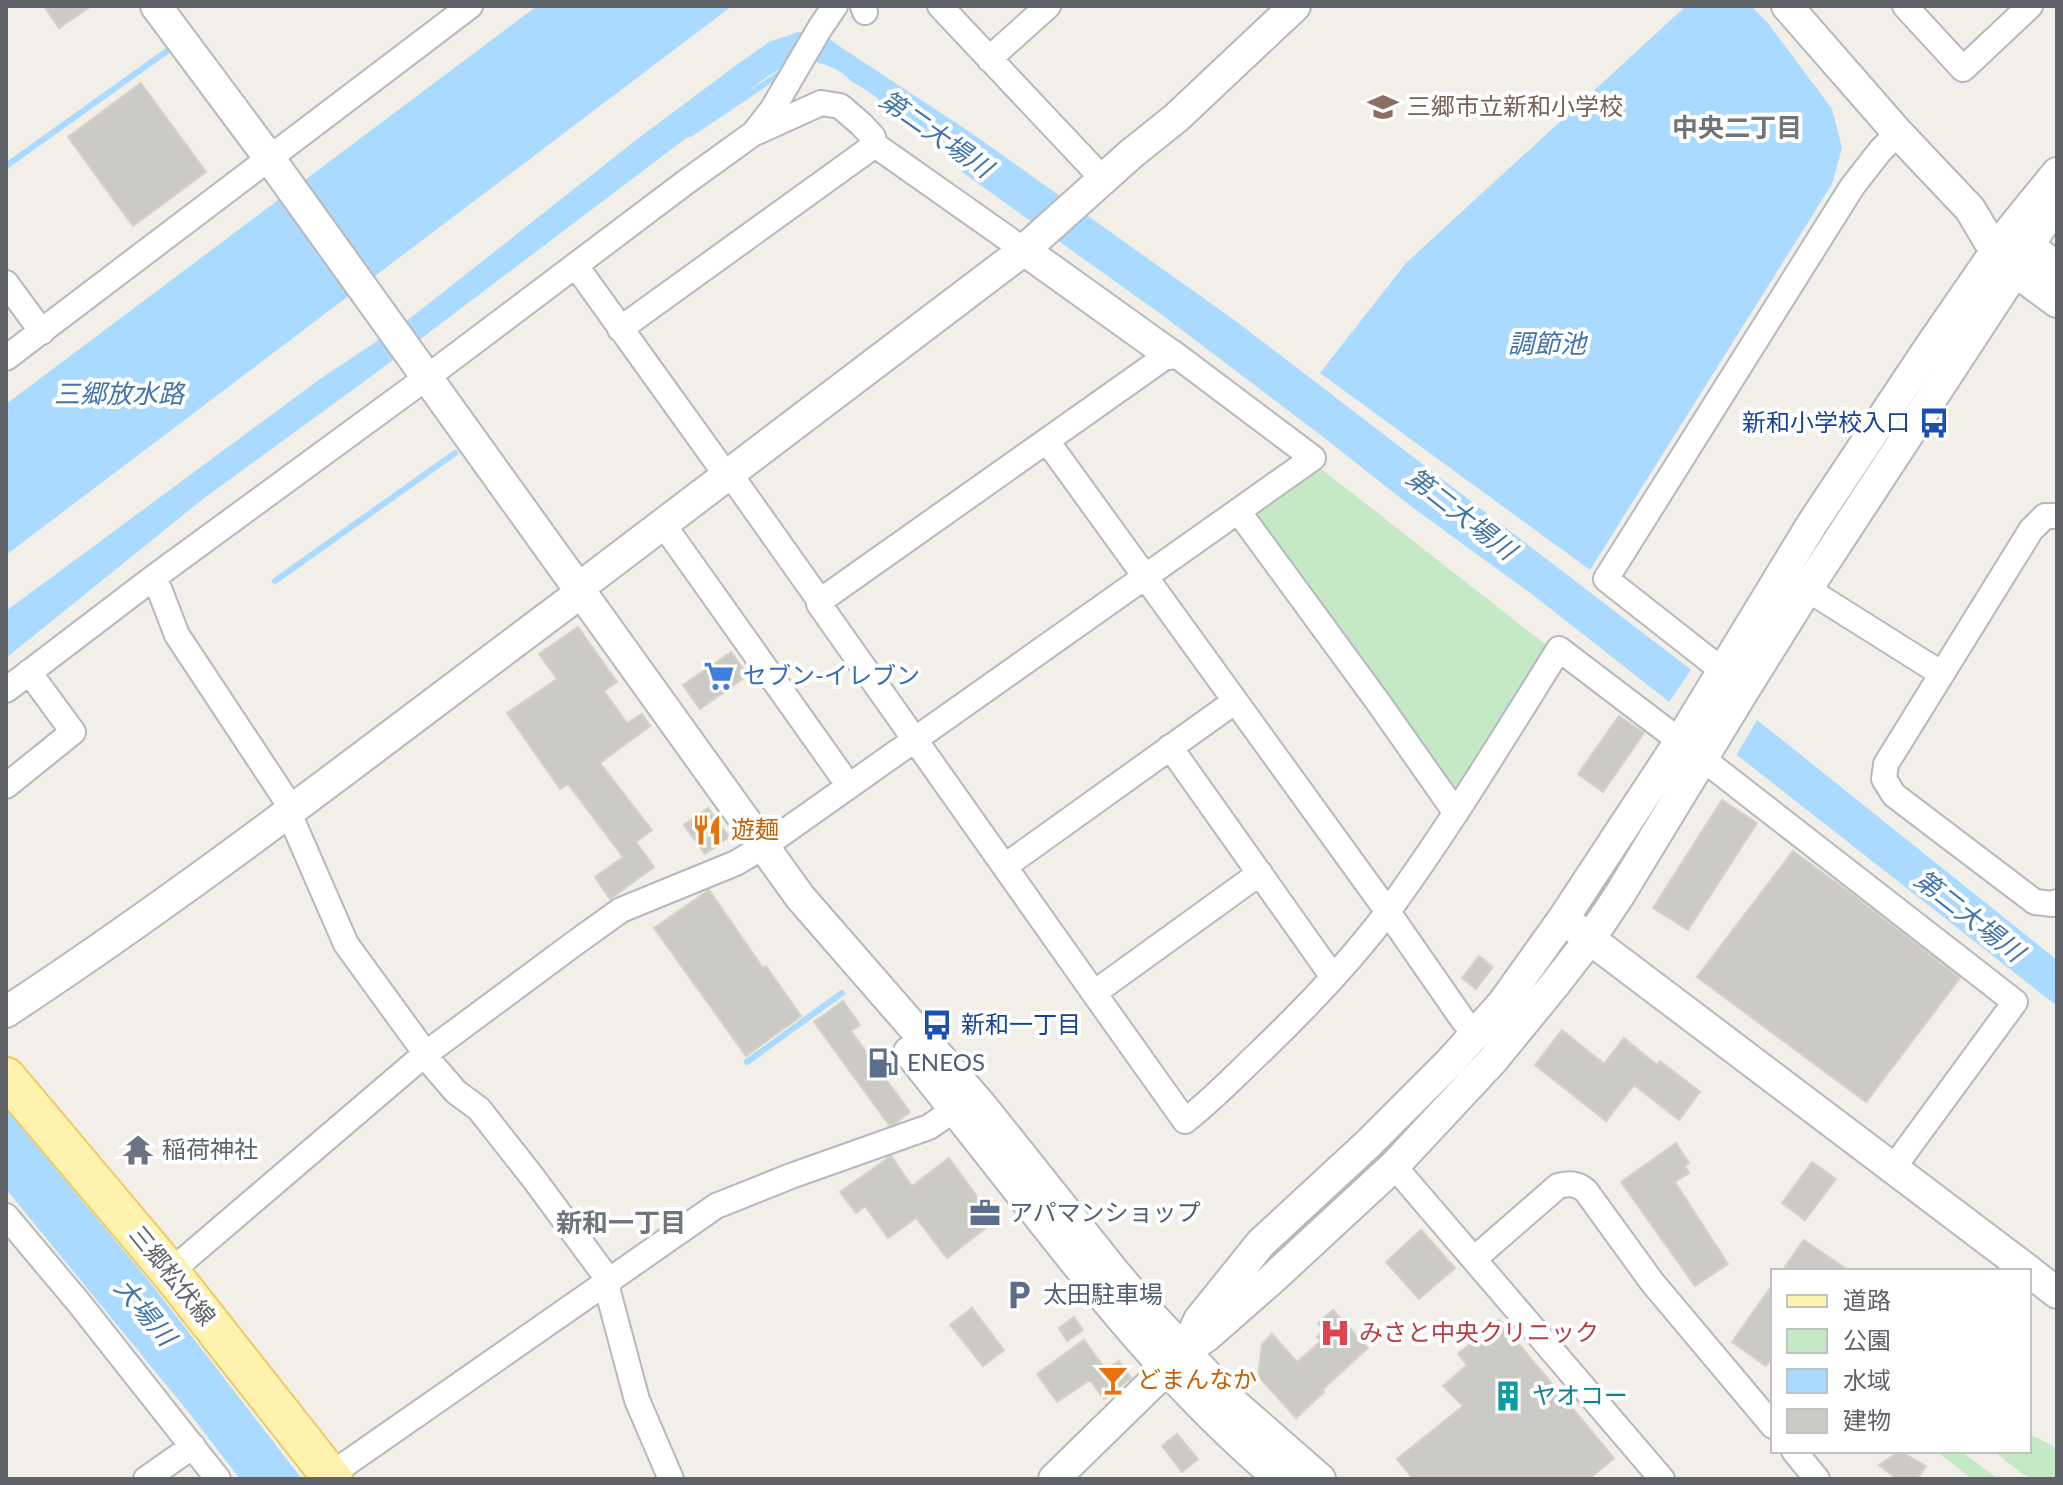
<svg xmlns="http://www.w3.org/2000/svg" width="2063" height="1485" font-family="Lato,'Noto Sans JP',sans-serif">
  <rect width="100%" height="100%" fill="#f1efe8"/>
  <path fill="#c5e8c5" d="M1320 468 1550 648 1462 790H1450L1254 514Z
    M2029 1434 2055 1447 2057 1479H2033L2021 1473 1994 1451H2029Z
    M1936 1451H1961L1998 1479H1972Z"/>
  <path fill="#aadaff" d="M537 6H732L6 555V404Z
    M1686 6H1751L1767 22 1832 109 1842 148 1832 184 1590 570 1320 373 1406 263Z
    M798 32 823 34 839 46 970 132 1237 322 1771 731 2057 960V1006L1533 595 1412 507 1318 433 1158 312 962 172 955 160 894 107 884 106C877 96 865 89 854 83 847 78 841 71 833 68 808 55 789 62 767 77L369 378 203 499 6 658V611L320 379 404 323 636 140 731 69 769 42Z
    M6 1109 149 1281 302 1479H240L190 1414 6 1189Z"/>
  <path fill="#f1efe8" d="M1693 667 1759 717 1734 759 1667 705Z"/>
  <g fill="none" stroke-linecap="round" stroke-linejoin="round">
    <path stroke="#aadaff" stroke-width="6" d="M690 134 784 71
      M6 166 167 51
      M275 581 455 453
      M747 1062 842 993"/>
  </g>
  <path fill="#cccac5" stroke="#d6d1c6" stroke-width="2" d="M44 6H91L59 28Z
    M141 83 206 172 133 226 68 137Z
    M578 627 617 682 604 691 627 723 642 714 650 726 600 763 652 830 636 842 654 867 610 899 595 877 623 857 568 784 560 789 507 713 557 679 539 654Z
    M731 652 748 675 700 709 683 685Z
    M1619 716 1644 733 1603 792 1578 774Z
    M1722 800 1757 823 1688 930 1653 908Z
    M708 808 729 837 705 854 684 825Z
    M1793 851 1853 895 1960 978 1866 1102 1697 977Z
    M709 890 763 968 766 966 801 1016 746 1056 654 928Z
    M1479 956 1493 967 1476 989 1462 978Z
    M843 1001 860 1025 851 1031 910 1112 894 1124 889 1125 814 1022Z
    M1562 1030 1604 1064 1624 1038 1657 1065 1660 1061 1700 1092 1679 1120 1634 1085 1606 1121 1535 1065Z
    M1676 1143 1689 1163 1685 1166 1689 1173 1675 1182 1728 1264 1695 1286 1621 1182Z
    M891 1156 912 1186 949 1158 981 1202 987 1198 1001 1216 947 1258 916 1218 888 1238 865 1206 856 1213 840 1192Z
    M1812 1162 1836 1179 1805 1220 1782 1203Z
    M1421 1230 1455 1268 1419 1299 1386 1262Z
    M1804 1240 1849 1271H1782Z
    M1773 1284V1355L1766 1366 1732 1342Z
    M972 1308 1004 1350 983 1366 950 1325Z
    M1333 1310 1368 1348 1322 1390 1324 1392 1296 1418 1258 1376 1262 1344 1272 1334 1297 1362 1321 1341 1317 1337 1324 1330 1318 1323Z
    M1074 1317 1083 1330 1067 1341 1059 1328Z
    M1499 1320 1614 1458 1589 1479H1413L1397 1459 1463 1406 1443 1386 1467 1365 1458 1354Z
    M1084 1340 1106 1370 1119 1361 1131 1378 1104 1399 1090 1380 1057 1402 1037 1374Z
    M1177 1434 1198 1459 1182 1472 1162 1446Z
    M1900 1451 1926 1466 1917 1479H1897L1879 1465Z"/>
  <g fill="none" stroke-linecap="round" stroke-linejoin="round">
    <g stroke="#b5b8bc" stroke-width="28">
      <path id="minor" d="M863 6 865 12
        M940 6 1103 179
        M1905 6 1963 69 2030 6
        M989 59 1048 6
        M757 132 821 103 840 106 861 124 873 137 875 145 1024 250
        M576 266 727 476
        M6 283 42 332
        M620 329 875 145
        M6 358 470 6
        M1047 441 1388 912 1463 1020 1476 1034
        M1238 511 1378 702 1456 813
        M2057 516H2045L2031 530 1886 764 1884 779 1894 795 2035 902 2053 904 2057 902
        M663 524 849 786
        M153 578 160 591 177 635 292 809
        M1807 589 1942 674
        M820 601 819 604 1094 993
        M1723 671 1606 579 1852 187 1880 151 1898 133
        M6 690 153 578 426 378 686 182 754 133 772 110 820 28 835 6
        M1170 747 1333 977
        M1703 759 2015 1002 1894 1167
        M6 786 73 732 29 672
        M288 811 346 944 426 1054
        M1005 866 1234 702
        M1260 873 1094 993 1185 1121C1211 1101 1234 1077 1257 1055 1304 1010 1350 963 1389 910 1450 826 1504 737 1559 649L1680 741
        M424 1055 456 1092 479 1109 534 1179 610 1282
        M1394 1166 1662 1479
        M6 1216 79 1303 218 1479
        M1474 1259 1558 1186C1569 1183 1577 1183 1586 1191L1652 1282 1773 1426
        M170 1272 424 1055 575 943 621 910 736 863 763 847 1313 458 1172 352 820 601 730 474
        M606 1284 637 1400 671 1479
        M1794 1451 1817 1479
        M330 1475 716 1206 791 1176 929 1127 968 1100
        M146 1479 193 1446"/>
    </g>
    <g stroke="#b5b8bc" stroke-width="34">
      <path id="tertiary" d="M156 6 270 159 800 897 981 1105 1115 1273 1151 1315 1232 1402 1320 1479
        M1787 6 1898 133 1970 209 1995 251 2015 271 2057 302
        M2013 235 2057 267
        M1024 250 1169 354
        M1574 927 2029 1271
        M6 1012C202 883 387 737 575 597L584 584 1024 250 1131 154 1176 118 1295 6
        M909 1052C948 1102 987 1151 1026 1200 1104 1300 1183 1397 1280 1479
        M2029 1271 2057 1293
        M1192 1335 1199 1320 1261 1243 1368 1144 1450 1062 1503 1003 1563 919 1680 741 1812 524 1927 351 2009 232 2057 173
        M1054 1479 1185 1351 1207 1336 1273 1278 1394 1166 1492 1061 1555 984 1590 939 1620 894 1741 695 1807 589 2015 271C2027 247 2040 226 2057 205"/>
    </g>
    <g stroke="#f2c960" stroke-width="42">
      <path id="primary" d="M6 1077 170 1272 333 1479"/>
    </g>
    <use href="#minor" stroke="#fff" stroke-width="24"/>
    <use href="#tertiary" stroke="#fff" stroke-width="30"/>
    <use href="#primary" stroke="#fff2af" stroke-width="38"/>
  </g>
  <defs>
    <g id="school-bare" transform="scale(2.4)"><path d="M0-5L7-2L0 1L-7-2ZM-4 1L0 2.5L4 1V4Q0 6-4 4Z" fill="#8d6e63" stroke="#fff" stroke-width="2.5" paint-order="stroke"/></g>
    <g id="bus-bare" transform="scale(2.4)"><path d="M-5-6H5V4H4V6H2V4H-2V6H-4V4H-5ZM-3.5-4V0h7V-4ZM-3.5 1.2v1.5H-2V1.2ZM2 1.2v1.5H3.5V1.2Z" fill="#1a4fb4" stroke="#fff" stroke-width="2.5" paint-order="stroke"/></g>
    <g id="supermarket-bare" transform="scale(2.4)"><path d="M-6-5.5h2.5l.6 2H6L4.5 2H-2.5L-4.4-4H-6ZM-1.5 3.2a1.3 1.3 0 1 0 .1 0ZM3 3.2a1.3 1.3 0 1 0 .1 0Z" fill="#3f7fe0" stroke="#fff" stroke-width="2.5" paint-order="stroke"/></g>
    <g id="restaurant-bare" transform="scale(2.4)"><path d="M-5-6h1v4h1v-4h1v4h1v-4h1v5L-1.5 .5V6h-2V.5L-5-1ZM5-6V6H3V1.5H1.5Q1.5-4 5-6Z" fill="#e8710a" stroke="#fff" stroke-width="2.5" paint-order="stroke"/></g>
    <g id="fuel-bare" transform="scale(2.4)"><path d="M-5.5-6h7V0h2V4h1.3V-2.5L3-4.5l.8-.8L6-3V5H2.5V1h-1V6h-7ZM-4.2-4.7v3.2H.2V-4.7Z" fill="#5c6f8a" stroke="#fff" stroke-width="2.5" paint-order="stroke"/></g>
    <g id="temple-bare" transform="scale(2.4)"><path d="M0-6L5-2H3V0L6.5 2.5H4V6H1.5V3h-3V6H-4V2.5H-6.5L-3 0V-2H-5Z" fill="#6b7280" stroke="#fff" stroke-width="2.5" paint-order="stroke"/></g>
    <g id="office-bare" transform="scale(2.4)"><path d="M-6-3h4V-5.5h4V-3h4V5H-6ZM-1-4.5V-3h2v-1.5ZM-6 0V1H6V0Z" fill="#5c6f8a" stroke="#fff" stroke-width="2.5" paint-order="stroke"/></g>
    <g id="parking-bare" transform="scale(2.4)"><path d="M-3.5-5.5H1a3.5 3.5 0 0 1 0 7H-1V5.5H-3.5ZM-1-3.4V-.6H.8a1.4 1.4 0 0 0 0-2.8Z" fill="#5c6f8a" stroke="#fff" stroke-width="2.5" paint-order="stroke"/></g>
    <g id="hospital-bare" transform="scale(2.4)"><path d="M-5-5h3v3.5h4V-5h3V5h-3V1.5h-4V5h-3Z" fill="#e0444e" stroke="#fff" stroke-width="2.5" paint-order="stroke"/></g>
    <g id="bar-bare" transform="scale(2.4)"><path d="M-6-5H6L.8 .8V4.5H3.5V6h-7V4.5H-.8V.8Z" fill="#e8710a" stroke="#fff" stroke-width="2.5" paint-order="stroke"/></g>
    <g id="building-bare" transform="scale(2.4)"><path d="M-4-6H4V6H1V3H-1V6H-4ZM-2.5-4.3h1.7v1.8h-1.7ZM.8-4.3h1.7v1.8H.8ZM-2.5-1h1.7V.8h-1.7ZM.8-1h1.7V.8H.8Z" fill="#0f9aa8" stroke="#fff" stroke-width="2.5" paint-order="stroke"/></g>
  </defs>
  <g fill-rule="evenodd">
    <use href="#school-bare" x="1383" y="107"/>
    <use href="#bus-bare" x="1934" y="423"/>
    <use href="#supermarket-bare" x="719" y="676"/>
    <use href="#restaurant-bare" x="707" y="830"/>
    <use href="#bus-bare" x="937" y="1025"/>
    <use href="#fuel-bare" x="883" y="1063"/>
    <use href="#temple-bare" x="138" y="1150"/>
    <use href="#office-bare" x="985" y="1213"/>
    <use href="#parking-bare" x="1019" y="1295"/>
    <use href="#hospital-bare" x="1335" y="1333"/>
    <use href="#bar-bare" x="1113" y="1380"/>
    <use href="#building-bare" x="1508" y="1396"/>
  </g>
  <g text-anchor="middle" stroke-width="8" stroke-linejoin="round" paint-order="stroke">
    <g font-size="24" fill="#785e54" stroke="#fff" text-anchor="start">
      <text x="1407" y="115">三郷市立新和小学校</text>
    </g>
    <g font-size="24" fill="#164399" stroke="#fff" text-anchor="end">
      <text x="1910" y="431">新和小学校入口</text>
      <text x="961" y="1033" text-anchor="start">新和一丁目</text>
    </g>
    <g font-size="24" fill="#366cbe" stroke="#fff" text-anchor="start">
      <text x="743" y="684">セブン-イレブン</text>
    </g>
    <g font-size="24" fill="#c56008" stroke="#fff" text-anchor="start">
      <text x="731" y="838">遊麺</text>
      <text x="1137" y="1388">どまんなか</text>
    </g>
    <g font-size="24" fill="#4e5e75" stroke="#fff" text-anchor="start">
      <text x="907" y="1071">ENEOS</text>
      <text x="1009" y="1221">アパマンショップ</text>
      <text x="1043" y="1303">太田駐車場</text>
    </g>
    <g font-size="24" fill="#5b616d" stroke="#fff" text-anchor="start">
      <text x="162" y="1158">稲荷神社</text>
    </g>
    <g font-size="24" fill="#5f6368" stroke="#fff">
      <text transform="translate(172 1276) rotate(51)" y="8">三郷松伏線</text>
    </g>
    <g font-size="24" fill="#be3a42" stroke="#fff" text-anchor="start">
      <text x="1359" y="1341">みさと中央クリニック</text>
    </g>
    <g font-size="24" fill="#0d838f" stroke="#fff" text-anchor="start">
      <text x="1532" y="1404">ヤオコー</text>
    </g>
    <g font-size="26" font-weight="bold" fill="#70757a" stroke="#fff">
      <text x="1737" y="137">中央二丁目</text>
      <text x="621" y="1232">新和一丁目</text>
    </g>
    <g font-size="26" font-style="italic" fill="#4174aa" stroke="#fff">
      <text transform="translate(936 134) rotate(35)" y="9">第二大場川</text>
      <text x="1547" y="353">調節池</text>
      <text x="119" y="403">三郷放水路</text>
      <text transform="translate(1461 514) rotate(38)" y="9">第二大場川</text>
      <text transform="translate(1969 916) rotate(38)" y="9">第二大場川</text>
      <text transform="translate(145 1312) rotate(50)" y="9">大場川</text>
    </g>
  </g>
  <rect width="2063" height="1485" fill="none" stroke="#5f6368" stroke-width="16"/>
  <rect x="1771" y="1269" width="260" height="184" fill="#ffffff" stroke="#bfc1c3" stroke-width="2"/>
  <rect x="1787" y="1295" width="40" height="12" fill="#fff2af" stroke="#bfc1c3" stroke-width="2"/>
  <text x="1843" y="1309" font-size="24" fill="#5f6368">道路</text>
  <rect x="1787" y="1329" width="40" height="24" fill="#c5e8c5" stroke="#bfc1c3" stroke-width="2"/>
  <text x="1843" y="1349" font-size="24" fill="#5f6368">公園</text>
  <rect x="1787" y="1369" width="40" height="24" fill="#aadaff" stroke="#bfc1c3" stroke-width="2"/>
  <text x="1843" y="1389" font-size="24" fill="#5f6368">水域</text>
  <rect x="1787" y="1409" width="40" height="24" fill="#cccac5" stroke="#bfc1c3" stroke-width="2"/>
  <text x="1843" y="1429" font-size="24" fill="#5f6368">建物</text>
</svg>
